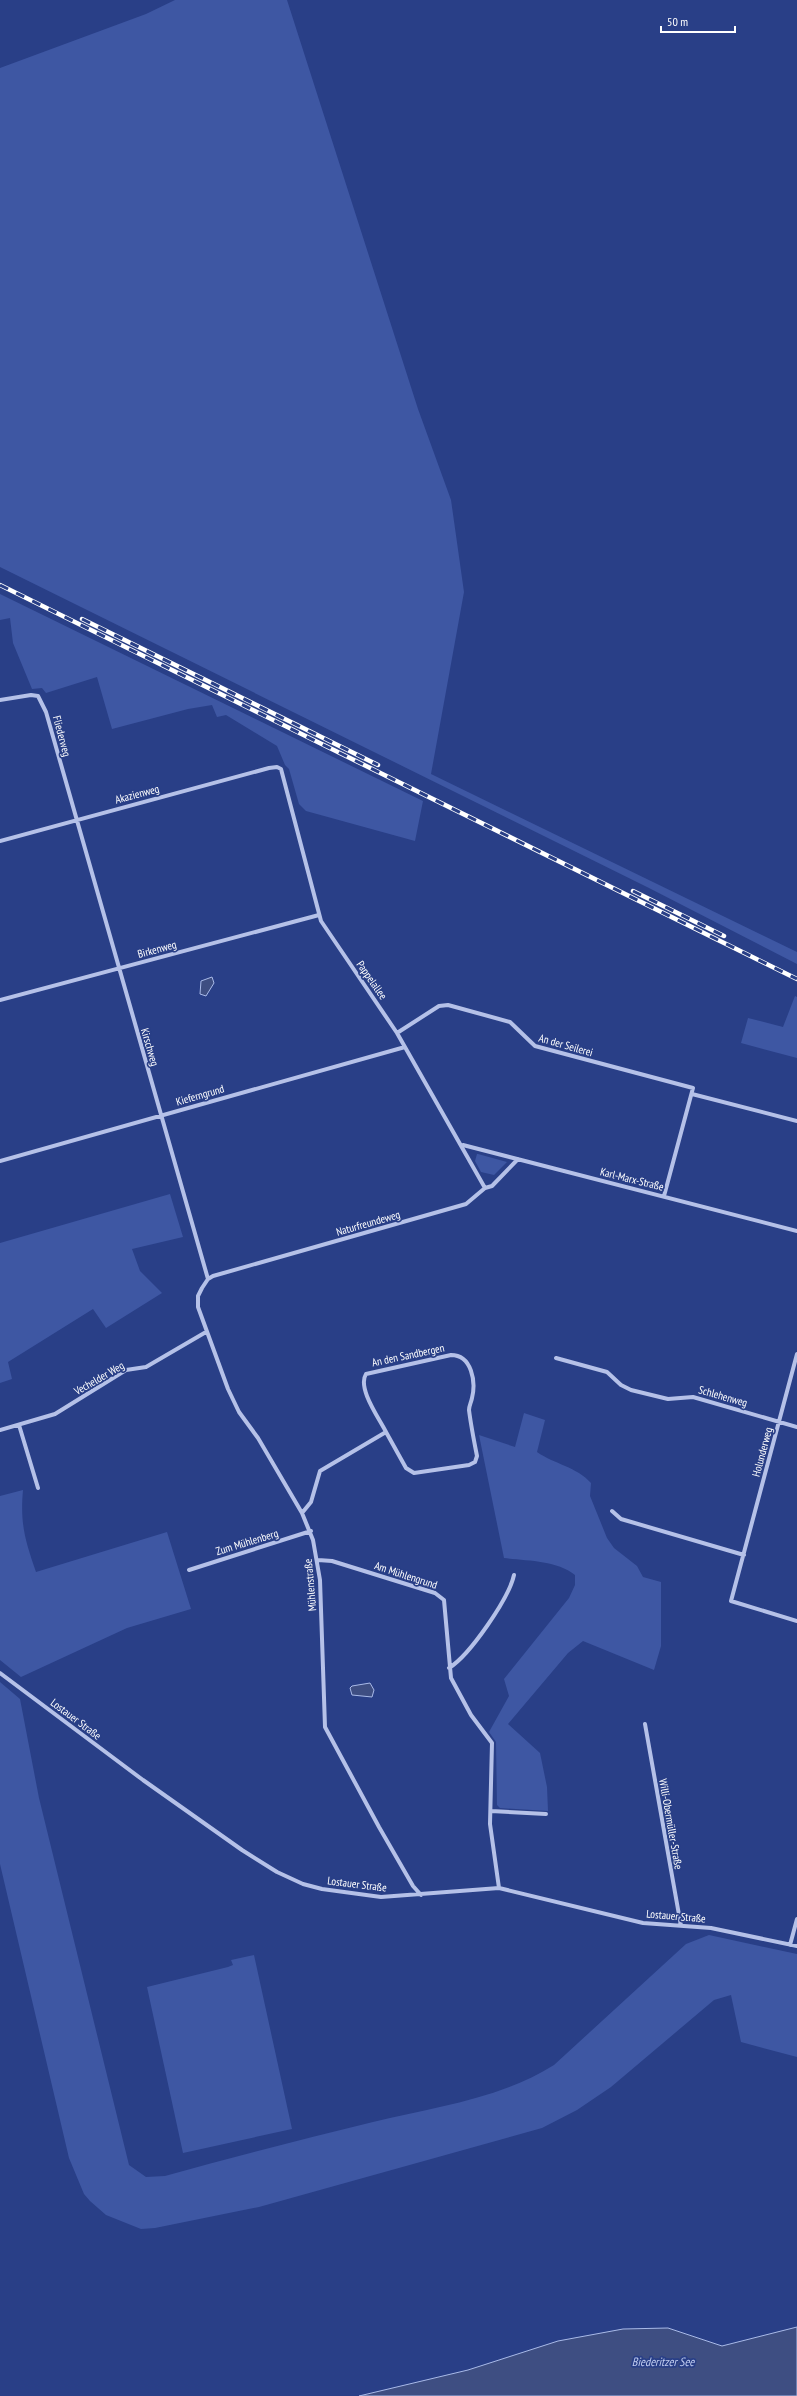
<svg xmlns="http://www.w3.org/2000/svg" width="797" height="2396" font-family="'PT Sans Narrow',sans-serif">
  <rect width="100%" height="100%" fill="#293f87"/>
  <path fill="#3e57a3" d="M175 0H287L418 409 451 500 464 592 431 774 797 952V964L649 888 0 567V68L146 14Z
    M0 594 423 801 415 841 306 811 299 804 289 769 285 765 277 746 226 715 217 717 212 705 188 709 112 729 97 677 46 693 42 688 32 689 13 643 10 618 0 620Z
    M795 996 797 997V1058L741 1043 748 1018 783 1027Z
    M477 1154H478L507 1162 494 1175 481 1172 475 1161Z
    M170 1194 183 1237 132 1249 140 1271 162 1293 106 1328 93 1309 8 1362 12 1379 0 1383V1243Z
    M524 1413 545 1420 537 1452C554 1464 577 1467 591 1483L590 1496 607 1538 614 1548 637 1566 643 1577 661 1582V1646L654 1670 583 1641 568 1653 508 1724 540 1753 547 1787 548 1811 500 1808 497 1805 496 1742 489 1732 509 1696 504 1679 569 1598 575 1585V1575C556 1560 528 1561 504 1558L479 1435 515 1447Z
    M23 1490C20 1524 25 1540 36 1572L167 1532 191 1609 127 1628 21 1677 0 1660V1496Z
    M0 1682 20 1699 39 1798 129 2165 146 2177 165 2176C234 2157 303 2139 373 2122 434 2107 500 2099 554 2065L686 1944 709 1935 797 1954V2057L741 2042 731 1995 714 2000 611 2087 577 2110 542 2128 259 2207 155 2228 141 2229 106 2215 90 2201 84 2194 69 2158 0 1864Z
    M254 1955 292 2129 183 2153 147 1987 228 1967 233 1965 231 1960Z"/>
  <path fill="#3e4e82" stroke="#a9bae8" d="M212 977 214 983 206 996 200 994 201 981Z
    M370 1683 374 1690 372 1697 352 1695 350 1688 352 1686Z
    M797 2327V2396H359L468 2370 558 2341 623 2329 668 2328 722 2346Z"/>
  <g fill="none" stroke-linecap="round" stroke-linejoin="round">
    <path stroke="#b5c1e8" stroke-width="4" d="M0 700 31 695 38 696 46 712 208 1279
      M0 841 269 768 277 767 281 769 321 921 397 1033 485 1188
      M0 1000 319 915
      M397 1033 439 1006 448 1005 510 1022 535 1046 693 1088 664 1196
      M692 1094 797 1121
      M463 1145 797 1231
      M0 1161 405 1047
      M797 1354 731 1601 797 1621
      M556 1358 607 1372 621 1385 631 1390 668 1399 693 1397 797 1427
      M19 1425 38 1488
      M0 1430 55 1414 126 1370 146 1367 206 1332
      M612 1511 621 1519 744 1555
      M302 1513 311 1502 320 1471 386 1432C379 1418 357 1388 366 1374L451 1355C472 1355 476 1382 472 1398 471 1403 469 1406 469 1410 471 1426 474 1441 477 1456L475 1462 469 1465 414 1473 406 1468 386 1432
      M318 1560 332 1561 435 1593 444 1600 451 1678 471 1715 492 1743 490 1824 499 1888
      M189 1570 311 1531
      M449 1668C470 1655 509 1598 514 1575
      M0 1673 143 1780 242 1850 277 1872 303 1884 322 1889 381 1897 499 1888 643 1923 711 1928 797 1946
      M645 1724 681 1926
      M491 1811 546 1814
      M421 1895 413 1886 379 1827 325 1727 320 1580 313 1540 302 1513 258 1438 239 1412 228 1389 198 1307V1296L202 1288 208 1279 213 1276 466 1204 485 1188 492 1186 518 1159
      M790 1945 797 1919"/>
    <g stroke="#fff" stroke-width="4.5">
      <path id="rail" d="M0 585 797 979
        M82 619 378 765
        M633 891 724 936"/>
    </g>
    <use href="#rail" stroke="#293f87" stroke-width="3" stroke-dasharray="9" stroke-linecap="butt"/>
  </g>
  <g text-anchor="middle" stroke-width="3.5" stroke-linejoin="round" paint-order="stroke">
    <g font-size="11" fill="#fff" stroke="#293f87">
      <text transform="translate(62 736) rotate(75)" y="4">Fliederweg</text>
      <text transform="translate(137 794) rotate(-15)" y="4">Akazienweg</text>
      <text transform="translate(157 949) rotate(-15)" y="4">Birkenweg</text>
      <text transform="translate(372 980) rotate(55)" y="4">Pappelallee</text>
      <text transform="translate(566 1045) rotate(16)" y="4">An der Seilerei</text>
      <text transform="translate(150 1047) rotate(74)" y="4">Kirschweg</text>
      <text transform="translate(200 1095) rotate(-16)" y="4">Kieferngrund</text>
      <text transform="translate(632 1179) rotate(14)" y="4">Karl-Marx-Straße</text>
      <text transform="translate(368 1223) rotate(-16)" y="4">Naturfreundeweg</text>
      <text transform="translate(408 1355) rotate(-12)" y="4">An den Sandbergen</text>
      <text transform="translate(99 1378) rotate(-30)" y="4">Vechelder Weg</text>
      <text transform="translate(723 1396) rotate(16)" y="4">Schlehenweg</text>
      <text transform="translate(762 1452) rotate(-75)" y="4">Holunderweg</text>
      <text transform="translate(247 1542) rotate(-17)" y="4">Zum Mühlenberg</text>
      <text transform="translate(406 1575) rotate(18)" y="4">Am Mühlengrund</text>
      <text transform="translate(310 1585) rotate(-95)" y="4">Mühlenstraße</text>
      <text transform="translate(76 1719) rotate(37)" y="4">Lostauer Straße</text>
      <text transform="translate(671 1824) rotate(80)" y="4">Willi-Obermüller-Straße</text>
      <text transform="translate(357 1884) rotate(7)" y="4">Lostauer Straße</text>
      <text transform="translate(676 1916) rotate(5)" y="4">Lostauer Straße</text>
    </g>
    <g font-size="12" font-style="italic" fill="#c0ccef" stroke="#293f87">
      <text x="663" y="2366">Biederitzer See</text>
    </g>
  </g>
  <path d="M661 26v6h74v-6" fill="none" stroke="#ffffff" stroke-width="2"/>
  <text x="667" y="26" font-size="12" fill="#ffffff" stroke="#293f87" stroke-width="3" paint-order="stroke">50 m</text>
</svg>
